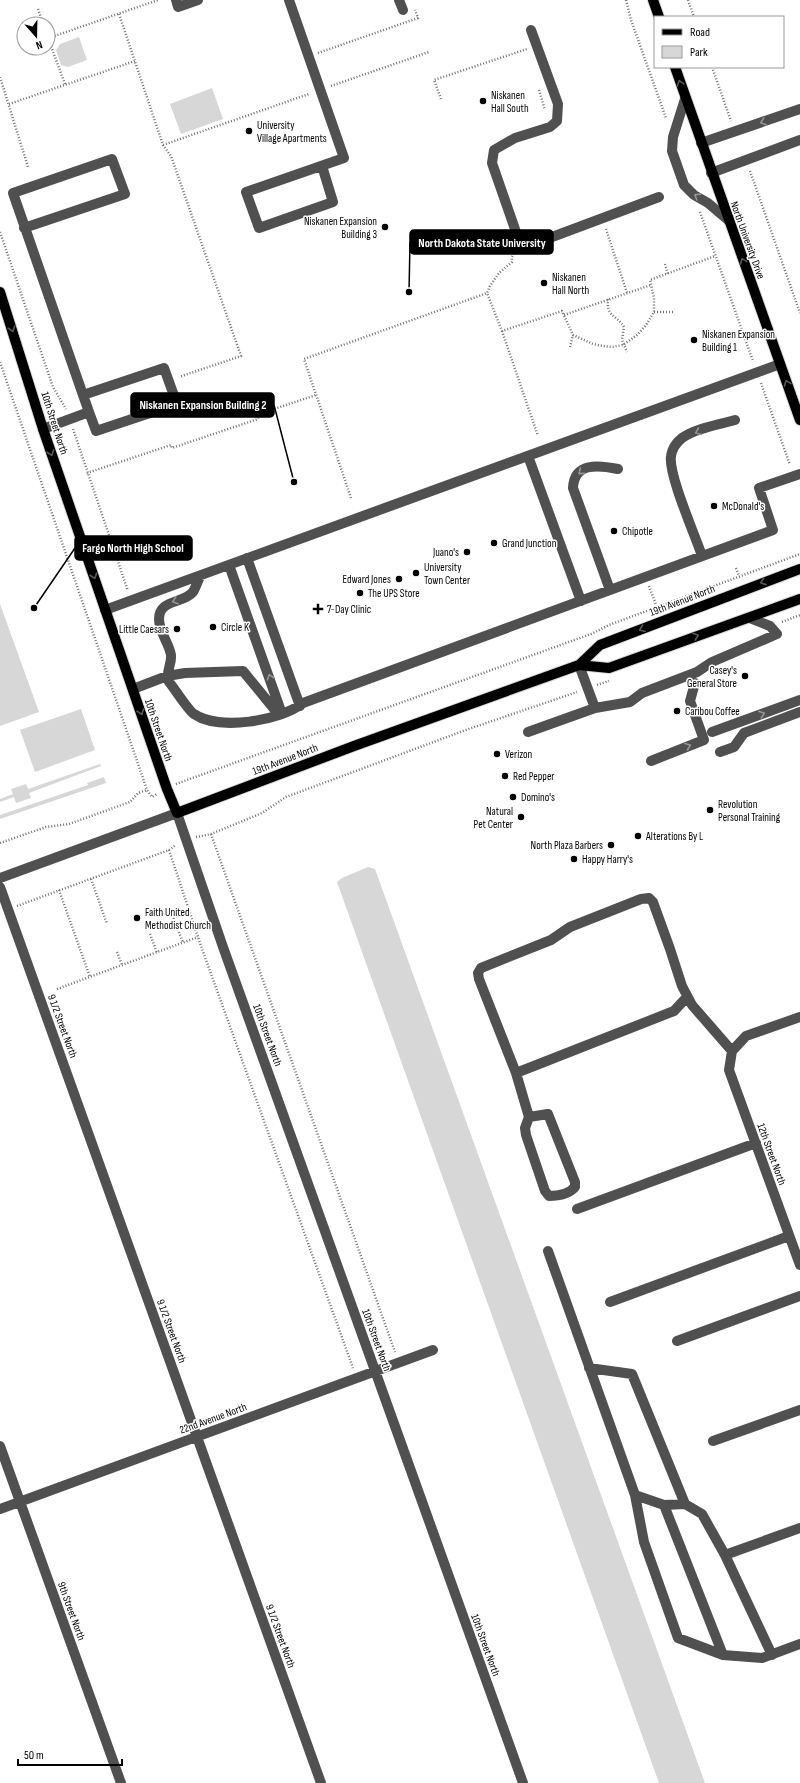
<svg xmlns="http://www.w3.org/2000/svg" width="800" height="1783" font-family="'Sofia Sans Condensed',sans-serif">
  <rect width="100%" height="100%" fill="#fff"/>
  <path fill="#d7d7d7" d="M79 37 87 60 68 67 61 65 56 50 60 44Z
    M212 88 223 119 181 134 170 104Z
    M0 604 39 712 0 726Z
    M81 709 95 750 35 772 20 730Z
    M100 764 101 766 29 793 31 798 16 803 14 797 0 802V799L13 794 11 789 26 784 28 789Z
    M104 777 106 783 0 819V815L88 785 87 783Z
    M368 867 375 869 705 1783H659L337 882 342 878Z"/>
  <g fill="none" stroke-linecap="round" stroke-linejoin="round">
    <g stroke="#dbdbdb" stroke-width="12">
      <path id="major" d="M653 0 659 17
        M675 67 800 420
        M0 292 43 429 167 789 177 813 354 746 579 665 600 645 800 569
        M579 665 609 668 800 599"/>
    </g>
    <path stroke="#727272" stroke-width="2.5" stroke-dasharray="1 2" stroke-linecap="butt" d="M626 0 631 20 666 118
      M688 0 694 17
      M38 9 43 24
      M119 14 163 145 171 156 241 356 179 377
      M48 38 65 84
      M49 38 158 0
      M318 53 418 18 415 10
      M712 67 731 121
      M0 77 28 167
      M331 86 429 52
      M539 90 545 110
      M441 99 434 80 527 49
      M9 104 135 61
      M163 145 309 94
      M750 171 800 313
      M700 212 753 361
      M606 229 627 293
      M0 232 53 387 66 409
      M516 251 512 257V262L499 273 490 286 487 293 502 331 562 311 573 335 593 344 603 346 612 347 623 345 637 335 646 325 654 312V298L650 280 715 256
      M665 264 668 274
      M608 299C606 317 616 314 624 327L622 340 627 352
      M654 312H673
      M564 315 651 285
      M502 331 538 436
      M570 347 573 335
      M0 362 147 790 152 797 157 794
      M761 383 790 465
      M73 429 128 591
      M87 473 171 445 172 448 258 419 259 414 316 395
      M351 498 304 359 487 293
      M736 568 739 576
      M649 586 657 607
      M782 622 800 615
      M597 685 609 681
      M176 784 591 634 609 625 800 554
      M211 834 395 1352
      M196 837 211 834 262 813 286 797 463 731 577 692
      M0 843 46 827 69 824 130 802 138 793 147 790
      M169 850 201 946 353 1368
      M91 879 107 924
      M59 890 90 977
      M17 906 169 850 176 845
      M164 914 171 911 183 943
      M150 934 157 953
      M117 952 122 965
      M57 989 198 937"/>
    <path stroke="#505050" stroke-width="10" d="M176 0 178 7 198 0
      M289 0 344 158 246 192 259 228 333 202 322 166
      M399 0 403 10
      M531 30 558 104 557 121 550 127 515 138 494 150 492 163 517 235 524 242 536 243 659 197
      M685 99 673 137 672 151 684 185 694 195 708 203 728 220
      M701 143 800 109
      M711 173 800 140
      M24 228 125 194 112 159 13 193 83 395
      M43 429 89 412 96 431 177 404 164 368 83 395 89 412
      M528 456 581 601
      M702 556C695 535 668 474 671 456 672 449 677 442 682 438 697 428 718 425 735 420
      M247 558 300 706
      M229 565 282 714
      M201 575C198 580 196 587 193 592 183 604 159 599 159 619 159 632 169 643 171 655 172 665 165 672 169 682 175 689 188 710 194 714 219 731 280 721 303 703L773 530 759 488 800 474
      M610 590 573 488C574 462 599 465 618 469
      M105 610 780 364
      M579 665 595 708
      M133 689 167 676 185 673 243 671 279 715
      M528 732 595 708 630 702 642 693 697 672 712 662 777 634 770 626 750 618
      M712 732 800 700
      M720 752 734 747 744 733 800 712
      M651 761 704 740 690 701 695 683
      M0 878 177 813 223 947 523 1783
      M0 887 321 1783
      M687 997 674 1011 516 1073 479 979 478 973 481 968 551 940 570 927 641 899 649 898 653 902 670 949 682 986 692 1005 732 1051
      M732 1051 729 1070 800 1265
      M732 1051 746 1036 800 1017
      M516 1073 529 1117 525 1128 526 1135 545 1191 549 1196C558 1196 568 1195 575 1187V1182L548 1114 529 1117
      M577 1209 756 1143
      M548 1251 635 1495 644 1542 678 1638 723 1655 762 1658 800 1644
      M610 1302 789 1236
      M677 1341 800 1296
      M589 1368 632 1374 685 1504 702 1514 725 1555 772 1655
      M713 1441 800 1410
      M0 1446 121 1783
      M635 1495 664 1505 685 1504
      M664 1505 723 1655
      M0 1509 433 1350
      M725 1555 800 1528"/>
    <use href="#major" stroke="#000" stroke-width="10"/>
  </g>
  <defs><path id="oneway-chevron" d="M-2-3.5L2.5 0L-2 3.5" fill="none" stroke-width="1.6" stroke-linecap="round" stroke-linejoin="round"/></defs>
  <g stroke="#595959">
    <use href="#oneway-chevron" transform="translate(680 83) rotate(-108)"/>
    <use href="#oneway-chevron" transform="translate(743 261) rotate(-110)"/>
    <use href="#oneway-chevron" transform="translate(12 329) rotate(72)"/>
    <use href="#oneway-chevron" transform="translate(787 383) rotate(-110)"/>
    <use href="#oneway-chevron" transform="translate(51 453) rotate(71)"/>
    <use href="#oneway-chevron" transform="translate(94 576) rotate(71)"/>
    <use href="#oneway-chevron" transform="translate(763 582) rotate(160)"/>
    <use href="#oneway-chevron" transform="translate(642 629) rotate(159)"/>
    <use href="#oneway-chevron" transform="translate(696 636) rotate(-19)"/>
    <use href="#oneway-chevron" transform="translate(141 712) rotate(71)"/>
  </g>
  <g stroke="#969696">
    <use href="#oneway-chevron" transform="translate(763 122) rotate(161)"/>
    <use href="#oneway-chevron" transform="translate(697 196) rotate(-148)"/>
    <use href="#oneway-chevron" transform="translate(698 432) rotate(157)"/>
    <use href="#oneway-chevron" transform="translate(581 472) rotate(140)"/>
    <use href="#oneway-chevron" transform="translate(175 601) rotate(161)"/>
    <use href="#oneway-chevron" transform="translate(270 677) rotate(-109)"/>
    <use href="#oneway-chevron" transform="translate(762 714) rotate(-20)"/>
    <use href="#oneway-chevron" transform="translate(688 746) rotate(-21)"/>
  </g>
  <g fill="#000" stroke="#fff" stroke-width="1.5">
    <circle cx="483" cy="101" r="4"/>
    <circle cx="249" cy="131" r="4"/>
    <circle cx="385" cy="227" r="4"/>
    <circle cx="544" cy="283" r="4"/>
    <circle cx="694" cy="340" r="4"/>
    <circle cx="714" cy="506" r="4"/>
    <circle cx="614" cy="531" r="4"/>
    <circle cx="494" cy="543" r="4"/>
    <circle cx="467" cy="552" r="4"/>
    <circle cx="416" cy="573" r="4"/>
    <circle cx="399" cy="579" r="4"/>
    <circle cx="360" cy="593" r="4"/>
    <path d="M316 603h4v4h4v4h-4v4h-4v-4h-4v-4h4z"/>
    <circle cx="213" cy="627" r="4"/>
    <circle cx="177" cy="629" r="4"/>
    <circle cx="745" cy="676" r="4"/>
    <circle cx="677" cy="711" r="4"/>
    <circle cx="497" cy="754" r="4"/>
    <circle cx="505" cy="776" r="4"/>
    <circle cx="513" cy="797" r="4"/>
    <circle cx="710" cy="810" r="4"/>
    <circle cx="521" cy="817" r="4"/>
    <circle cx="638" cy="836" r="4"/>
    <circle cx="611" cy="845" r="4"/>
    <circle cx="574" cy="859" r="4"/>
    <circle cx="137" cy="918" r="4"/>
  </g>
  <g text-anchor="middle" stroke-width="3" stroke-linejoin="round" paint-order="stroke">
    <g font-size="11" fill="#000" stroke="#fff" text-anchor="start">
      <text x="491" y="99">Niskanen<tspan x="491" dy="13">Hall South</tspan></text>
      <text x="257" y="129">University<tspan x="257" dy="13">Village Apartments</tspan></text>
      <text x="377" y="225" text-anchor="end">Niskanen Expansion<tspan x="377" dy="13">Building 3</tspan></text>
      <text x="552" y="281">Niskanen<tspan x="552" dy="13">Hall North</tspan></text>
      <text x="702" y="338">Niskanen Expansion<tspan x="702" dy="13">Building 1</tspan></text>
      <text x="722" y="510">McDonald's</text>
      <text x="622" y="535">Chipotle</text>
      <text x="502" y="547">Grand Junction</text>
      <text x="459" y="556" text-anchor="end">Juano's</text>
      <text x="424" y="571">University<tspan x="424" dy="13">Town Center</tspan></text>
      <text x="391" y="583" text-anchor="end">Edward Jones</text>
      <text x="368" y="597">The UPS Store</text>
      <text x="327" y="613">7-Day Clinic</text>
      <text x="221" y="631">Circle K</text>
      <text x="169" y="633" text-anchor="end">Little Caesars</text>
      <text x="737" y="674" text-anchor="end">Casey's<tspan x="737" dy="13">General Store</tspan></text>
      <text x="685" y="715">Caribou Coffee</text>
      <text x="505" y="758">Verizon</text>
      <text x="513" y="780">Red Pepper</text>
      <text x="521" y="801">Domino's</text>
      <text x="718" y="808">Revolution<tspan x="718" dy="13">Personal Training</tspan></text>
      <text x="513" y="815" text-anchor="end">Natural<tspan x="513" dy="13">Pet Center</tspan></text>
      <text x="646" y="840">Alterations By L</text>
      <text x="603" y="849" text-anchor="end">North Plaza Barbers</text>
      <text x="582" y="863">Happy Harry's</text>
      <text x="145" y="916">Faith United<tspan x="145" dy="13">Methodist Church</tspan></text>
    </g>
    <g font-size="11" fill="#000" stroke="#fff">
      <text transform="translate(748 240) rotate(70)" y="4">North University Drive</text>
      <text transform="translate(55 423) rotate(72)" y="4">10th Street North</text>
      <text transform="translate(682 600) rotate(-21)" y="4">19th Avenue North</text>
      <text transform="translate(159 730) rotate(71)" y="4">10th Street North</text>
      <text transform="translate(285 759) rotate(-21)" y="4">19th Avenue North</text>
      <text transform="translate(63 1026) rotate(70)" y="4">9 1/2 Street North</text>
      <text transform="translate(268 1035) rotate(70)" y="4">10th Street North</text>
      <text transform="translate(772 1154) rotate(70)" y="4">12th Street North</text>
      <text transform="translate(172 1331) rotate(70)" y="4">9 1/2 Street North</text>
      <text transform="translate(377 1340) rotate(70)" y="4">10th Street North</text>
      <text transform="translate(213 1418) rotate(-20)" y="4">22nd Avenue North</text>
      <text transform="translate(72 1611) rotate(70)" y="4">9th Street North</text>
      <text transform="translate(281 1636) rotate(70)" y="4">9 1/2 Street North</text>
      <text transform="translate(486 1645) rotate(70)" y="4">10th Street North</text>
    </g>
  </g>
  <path fill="none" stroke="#000" stroke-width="1.5" d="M409 292L410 242M294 482L274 405M34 608L75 548"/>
  <g fill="#000" stroke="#fff" stroke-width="1.5">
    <circle cx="409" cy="292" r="4"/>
    <circle cx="294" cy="482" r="4"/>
    <circle cx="34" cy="608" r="4"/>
  </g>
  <g fill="#000" stroke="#000" stroke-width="1.5">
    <rect x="410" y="230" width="143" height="24" rx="4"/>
    <rect x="131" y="393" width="143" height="24" rx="4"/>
    <rect x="75" y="536" width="117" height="24" rx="4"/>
  </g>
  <g font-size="12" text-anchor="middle" font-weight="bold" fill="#fff">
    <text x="482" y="247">North Dakota State University</text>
    <text x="203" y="409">Niskanen Expansion Building 2</text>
    <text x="133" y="552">Fargo North High School</text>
  </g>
  <rect x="654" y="16" width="130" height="52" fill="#ffffff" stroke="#999999"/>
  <rect x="662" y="29" width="20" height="6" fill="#000000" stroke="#999999"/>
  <text x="690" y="36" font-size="12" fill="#000000">Road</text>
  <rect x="662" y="46" width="20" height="12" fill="#d7d7d7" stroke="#999999"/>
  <text x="690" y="56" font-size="12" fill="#000000">Park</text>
  <g transform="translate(36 36) rotate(160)"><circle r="19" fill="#ffffff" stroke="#999999"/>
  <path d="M0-3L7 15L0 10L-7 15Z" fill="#000000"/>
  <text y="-6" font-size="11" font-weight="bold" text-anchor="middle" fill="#000000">N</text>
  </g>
  <path d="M18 1759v6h104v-6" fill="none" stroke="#000000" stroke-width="2"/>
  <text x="24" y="1759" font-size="12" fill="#000000" stroke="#ffffff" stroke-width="3" paint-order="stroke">50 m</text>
</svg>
